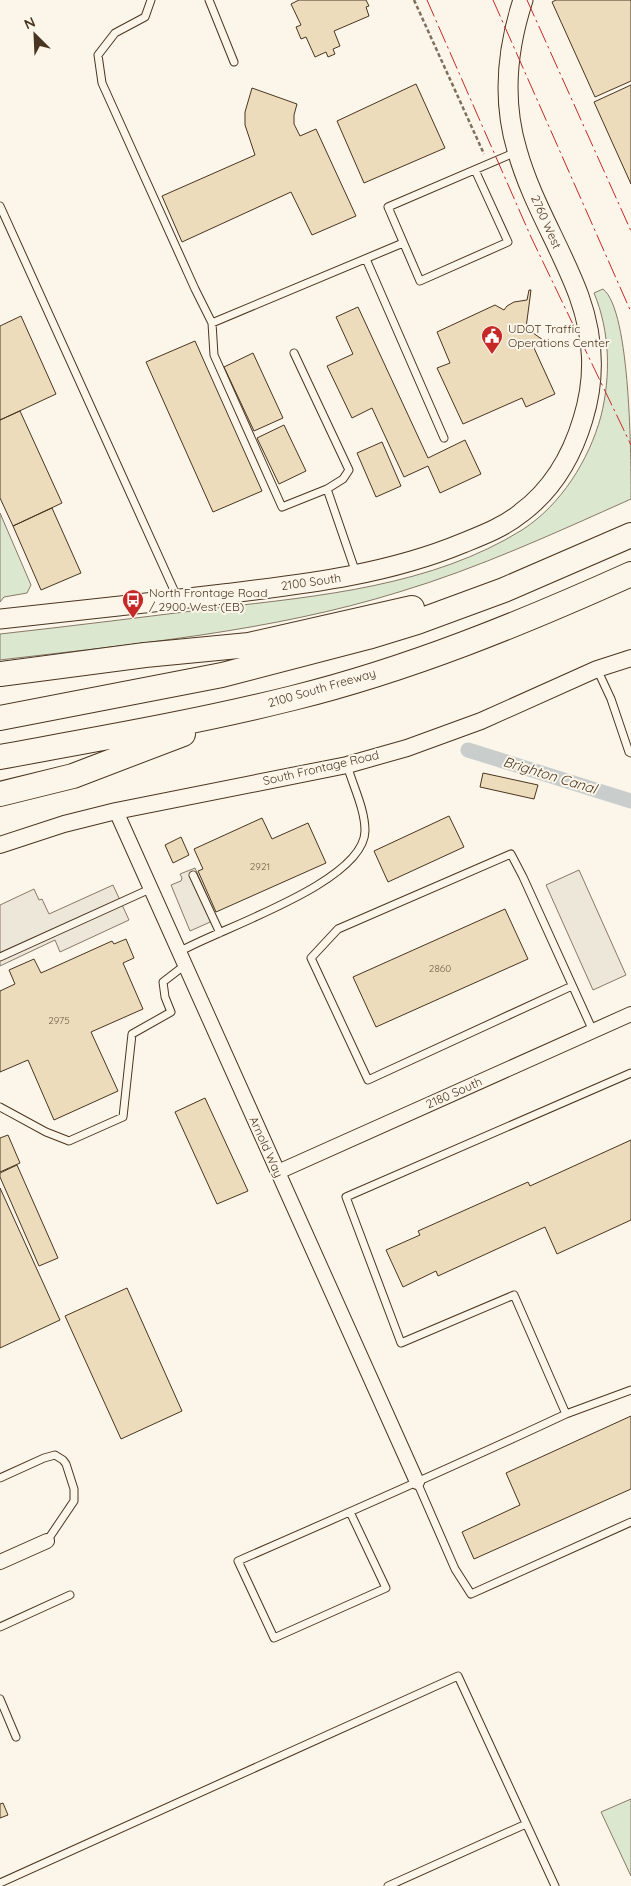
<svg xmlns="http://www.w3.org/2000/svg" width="631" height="1886" font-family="Quicksand,sans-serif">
  <rect width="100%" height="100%" fill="#fbf6e9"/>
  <path fill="#dce7d0" stroke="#887966" d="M603 289C631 311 631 461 631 499 555 533 479 568 399 592 270 632 133 644 0 660V634C72 626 144 617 216 608 320 596 432 586 522 530 561 505 589 460 601 416 611 376 610 331 594 293Z
    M0 513 31 585 27 593 4 597 0 602Z
    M631 1799V1876L601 1812Z"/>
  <path fill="#ede7d9" stroke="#887966" d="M195 868 217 919 190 931 171 885 181 881 182 878 180 874Z
    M579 870 626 975 593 990 546 885Z
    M113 885 129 920 60 952 55 940 0 966V905L34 889 39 900 42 899 49 914Z"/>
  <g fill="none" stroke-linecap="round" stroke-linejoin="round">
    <path stroke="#c9cecd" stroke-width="15" d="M468 750 631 801"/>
  </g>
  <path fill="#ecdcbc" stroke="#4a3520" d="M299 0H366L369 6 366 7 369 16 334 31 340 46 333 49 335 54 328 57 326 52 315 57 306 37 301 39 296 27 301 25 291 4Z
    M556 0H631V81L595 97 552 2Z
    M416 84 445 148 364 183 337 121Z
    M631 85V184L594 102Z
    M252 88 297 104 294 115V124L300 136 316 129 356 216 312 235 291 192 182 242 162 196 255 155 245 125V112Z
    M529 290H531L526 328 543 340 534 348 555 394 526 407 522 398 463 424 437 368 450 363 437 332 495 305 504 310 507 306 514 302 527 300Z
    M358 307 428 458 465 440 481 474 440 493 428 466 404 477 372 408 352 418 327 366 353 354 336 317Z
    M21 316 56 394 0 420V326Z
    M195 341 262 491 213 512 146 362Z
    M253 353 283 418 254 431 224 367Z
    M20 411 62 503 13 526 0 498V420Z
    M284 425 306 471 279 484 257 438Z
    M382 442 401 486 376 497 357 453Z
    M52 508 81 573 41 590 13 526Z
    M483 773 538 785 534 799 480 787Z
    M449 816 464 847 388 882 374 851Z
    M262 818 272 839 308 823 326 863 216 912 198 871 203 869 194 849Z
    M181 837 189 855 173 863 165 845Z
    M505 909 528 959 376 1027 353 977Z
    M126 939 134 958 123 963 143 1009 91 1032 118 1091 54 1120 28 1060 0 1072V991L15 984 9 970 34 959 41 973 112 941 114 944Z
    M205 1098 248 1191 217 1204 175 1112Z
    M8 1135 20 1163 0 1172V1138Z
    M631 1140V1220L557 1254 545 1227 438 1276 436 1271 403 1287 386 1250 420 1235 418 1231 528 1182 530 1186Z
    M17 1165 58 1258 39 1266 0 1177V1173Z
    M0 1188 60 1320 0 1348Z
    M127 1288 182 1411 121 1439 65 1316Z
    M631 1416V1489L474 1559 462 1532 520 1505 506 1473Z
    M3 1803 8 1815 0 1818V1804Z"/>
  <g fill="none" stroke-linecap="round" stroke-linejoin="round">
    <g stroke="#4a3520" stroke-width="9">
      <path id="service" d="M151 0 145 17 115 33 98 55 102 83 195 289 212 323
        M209 0 234 62
        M475 170 508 242 420 281 388 207 516 152
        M0 206 178 599
        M366 259 444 438
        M294 353 349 470 343 479 327 489
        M356 573 327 489 282 507 214 355 212 323 403 243
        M597 669 611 699 629 752 631 753
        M193 875 220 933
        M179 952C218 929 364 883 365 831 365 809 353 786 347 765
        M0 957 150 889
        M572 986 368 1080 311 958 338 929 511 854 523 877 593 1031
        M0 1107 46 1132 69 1141 123 1117 132 1034 171 1012 165 997 163 982 185 965
        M566 1414 631 1390
        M0 1478 44 1458 55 1455 63 1460 66 1464 74 1489V1501L47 1541
        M417 1482 455 1569 471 1594 631 1522
        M350 1512 386 1588 274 1638 238 1561C348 1513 457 1465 566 1414L514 1295 401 1343 346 1197 631 1073
        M0 1627 70 1595
        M0 1699 16 1737
        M0 1883 458 1676 555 1886
        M388 1886 526 1824"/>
    </g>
    <g stroke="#4a3520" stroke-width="16">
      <path id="minor" d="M116 811 417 1482
        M278 1172 631 1014
        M0 1562 47 1541"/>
    </g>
    <g stroke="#4a3520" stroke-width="18">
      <path id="tertiary" d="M0 845 64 824 116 811 347 765 407 748 481 721 597 669 631 658"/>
    </g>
    <g stroke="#4a3520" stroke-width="21">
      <path id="secondary" d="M0 619C74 611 149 603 223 594 304 584 386 575 463 543 483 535 504 527 521 513 552 490 572 456 583 419 596 377 594 338 579 296 561 247 531 201 517 150 502 100 507 49 523 0"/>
    </g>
    <g stroke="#4a3520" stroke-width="26">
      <path id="motorway" d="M0 674 145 655 249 645 412 608
        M0 718 222 675 368 637 417 622 504 590 631 535
        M0 757C98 739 197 722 293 698 410 669 522 623 631 574
        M0 794 73 776 183 734"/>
    </g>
    <path stroke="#7f6f5c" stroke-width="2.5" stroke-dasharray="4 2.5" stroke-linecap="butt" d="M414 0 484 154"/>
    <use href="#service" stroke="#fbf6e9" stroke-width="7"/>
    <use href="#minor" stroke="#fbf6e9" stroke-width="14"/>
    <use href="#tertiary" stroke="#fbf6e9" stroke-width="16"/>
    <use href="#secondary" stroke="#fbf6e9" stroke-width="19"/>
    <use href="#motorway" stroke="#fbf6e9" stroke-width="24"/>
    <path stroke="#c62828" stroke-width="1" stroke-dasharray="18 4 2.5 4" stroke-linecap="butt" d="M427 0 531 237 631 445
      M493 0 631 312
      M527 0 631 231"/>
  </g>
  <defs>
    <g id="civic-pin" transform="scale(1.125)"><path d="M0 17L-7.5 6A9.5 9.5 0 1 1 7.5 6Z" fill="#c62828" stroke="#fbf6e9"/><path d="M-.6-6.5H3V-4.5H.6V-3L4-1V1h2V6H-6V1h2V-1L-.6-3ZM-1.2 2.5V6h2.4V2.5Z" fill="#fff"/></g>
    <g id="bus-pin" transform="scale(1.125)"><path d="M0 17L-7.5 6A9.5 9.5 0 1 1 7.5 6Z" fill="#c62828" stroke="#fbf6e9"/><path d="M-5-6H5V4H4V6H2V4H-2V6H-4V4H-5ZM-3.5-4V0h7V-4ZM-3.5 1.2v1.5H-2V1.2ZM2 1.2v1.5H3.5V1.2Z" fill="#fff"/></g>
  </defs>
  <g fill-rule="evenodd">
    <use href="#civic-pin" x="492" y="336"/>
    <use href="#bus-pin" x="133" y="600"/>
  </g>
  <g text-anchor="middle" stroke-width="4" stroke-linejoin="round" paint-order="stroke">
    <g font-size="10" fill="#725f47">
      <text x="260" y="870">2921</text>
      <text x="440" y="972">2860</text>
      <text x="59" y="1024">2975</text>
    </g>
    <g font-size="12" fill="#4a3520" stroke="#fbf6e9">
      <text transform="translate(546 222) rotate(66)" y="4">2760 West</text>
      <text transform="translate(311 582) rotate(-8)" y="4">2100 South</text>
      <text transform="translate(322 688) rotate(-16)" y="4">2100 South Freeway</text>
      <text transform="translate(321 768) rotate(-13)" y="4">South Frontage Road</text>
      <text transform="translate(454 1093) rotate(-24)" y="4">2180 South</text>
      <text transform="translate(266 1147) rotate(66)" y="4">Arnold Way</text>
    </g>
    <g font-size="12" fill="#4a3520" stroke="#fbf6e9" text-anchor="start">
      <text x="508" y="333">UDOT Traffic<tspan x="508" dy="14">Operations Center</tspan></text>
      <text x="149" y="597">North Frontage Road<tspan x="149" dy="14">/ 2900 West (EB)</tspan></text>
    </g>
    <g font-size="14" font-style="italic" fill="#4a3520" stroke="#fbf6e9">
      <text transform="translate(550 775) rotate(17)" y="5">Brighton Canal</text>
    </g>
  </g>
  <g transform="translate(35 35) rotate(336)" stroke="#fbf6e9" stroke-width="4" paint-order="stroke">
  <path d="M0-4L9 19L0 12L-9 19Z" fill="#4a3520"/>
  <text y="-8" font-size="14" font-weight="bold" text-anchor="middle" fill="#4a3520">N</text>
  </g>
</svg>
